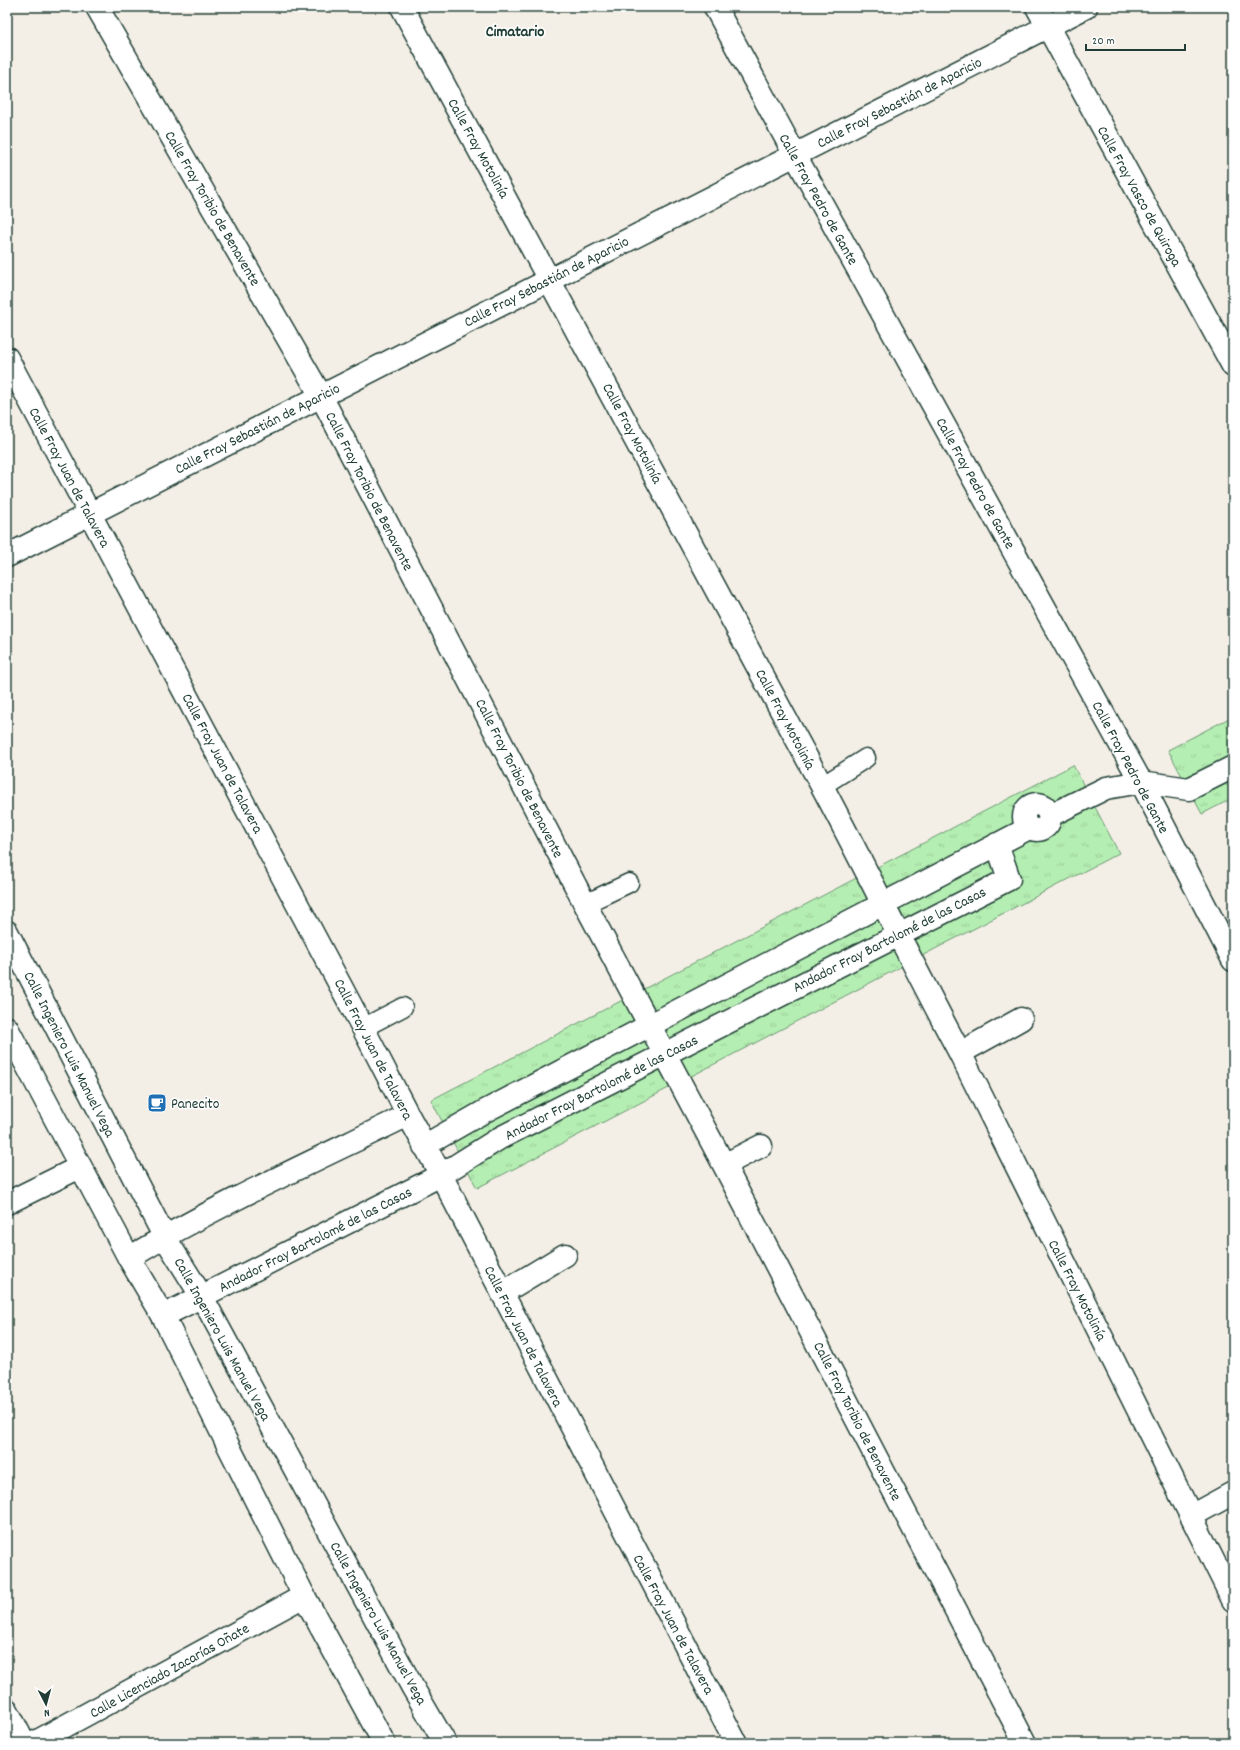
<svg xmlns="http://www.w3.org/2000/svg" width="1240" height="1750" font-family="Dekko,sans-serif">
  <defs>
    <pattern id="park-tufts" width="24" height="20" patternUnits="userSpaceOnUse"><rect width="24" height="20" fill="#b5eeb2"/><path d="M3 7l-1-3M5 7V3M7 7l1-3M15 17l-1-3M17 17v-4M19 17l1-3" fill="none" stroke="#9bcd9a"/></pattern>
  </defs>
  <rect width="100%" height="100%" fill="#f4efe6"/>
  <filter id="ink" filterUnits="userSpaceOnUse"><feTurbulence type="fractalNoise" baseFrequency=".025" numOctaves="2"/><feDisplacementMap in="SourceGraphic" scale="8" xChannelSelector="R" yChannelSelector="G"/><feConvolveMatrix kernelMatrix="1 2 1 2 8 2 1 2 1" color-interpolation-filters="sRGB"/></filter>
  <g filter="url(#ink)">
    <path fill="url(#park-tufts)" stroke="#6a9673" d="M1233 716V798L1202 814 1168 750Z
      M1073 765 1119 853 477 1188 431 1100Z"/>
    <g fill="none" stroke-linecap="round" stroke-linejoin="round">
      <g stroke="#1f3d34" stroke-width="21">
        <path id="lane" d="M822 786 866 758
          M585 904 629 883
          M363 1028 403 1007"/>
      </g>
      <g stroke="#1f3d34" stroke-width="25">
        <path id="street" d="M97 7 321 396 585 904 724 1165 1025 1743
          M402 7C544 267 685 527 823 788 870 876 913 966 960 1053L1233 1600
          M1037 7 1233 366
          M7 358 363 1028 408 1115 441 1175 736 1743
          M7 556 1086 7
          M1024 817a13 13 0 1 1 26 0a13 13 0 1 1-26 0Z
          M1049 816 1106 788 1141 782 1189 789 1233 767
          M960 1053 1021 1019
          M424 1146 485 1111 1029 828
          M724 1165 761 1146
          M7 1203 80 1167
          M129 1258C218 1204 314 1161 408 1115
          M502 1293 565 1255
          M163 1316 441 1175 500 1138 1009 879 997 844
          M1191 1516 1233 1493
          M7 1710 24 1743
          M34 1743 304 1596"/>
      </g>
      <g stroke="#1f3d34" stroke-width="25">
        <path id="secondary" d="M715 7 795 155 1141 782 1233 960
          M7 932 164 1236 202 1297 413 1688 445 1743
          M7 1028 129 1258 163 1316 304 1596 384 1743"/>
      </g>
      <use href="#lane" stroke="#fff" stroke-width="18"/>
      <use href="#street" stroke="#fff" stroke-width="22"/>
      <use href="#secondary" stroke="#fff" stroke-width="22"/>
    </g>
  </g>
  <defs>
    <g id="cafe-square" transform="scale(1)"><rect x="-9" y="-9" width="18" height="18" rx="4" fill="#1f6fb2" stroke="#fff"/><path d="M-5.5-4.5H6V0H3Q3 3.5 0 3.5H-2.5Q-5.5 3.5-5.5 0ZM3-3.2v2h1.7v-2ZM-6 4.5H4V6H-6Z" fill="#fff"/></g>
  </defs>
  <g fill-rule="evenodd">
    <use href="#cafe-square" x="157" y="1103"/>
  </g>
  <g text-anchor="middle" stroke-width="3" stroke-linejoin="round" paint-order="stroke">
    <g font-size="15" fill="#1f3d34" stroke="#fff">
      <text transform="translate(899 102) rotate(-27)" y="5">Calle Fray Sebastián de Aparicio</text>
      <text transform="translate(479 148) rotate(61)" y="5">Calle Fray Motolinía</text>
      <text transform="translate(1140 196) rotate(61)" y="5">Calle Fray Vasco de Quiroga</text>
      <text transform="translate(819 199) rotate(61)" y="5">Calle Fray Pedro de Gante</text>
      <text transform="translate(213 208) rotate(60)" y="5">Calle Fray Toribio de Benavente</text>
      <text transform="translate(546 281) rotate(-27)" y="5">Calle Fray Sebastián de Aparicio</text>
      <text transform="translate(257 428) rotate(-27)" y="5">Calle Fray Sebastián de Aparicio</text>
      <text transform="translate(633 433) rotate(62)" y="5">Calle Fray Motolinía</text>
      <text transform="translate(70 477) rotate(62)" y="5">Calle Fray Juan de Talavera</text>
      <text transform="translate(976 483) rotate(61)" y="5">Calle Fray Pedro de Gante</text>
      <text transform="translate(370 491) rotate(63)" y="5">Calle Fray Toribio de Benavente</text>
      <text transform="translate(786 719) rotate(62)" y="5">Calle Fray Motolinía</text>
      <text transform="translate(223 763) rotate(62)" y="5">Calle Fray Juan de Talavera</text>
      <text transform="translate(1131 767) rotate(62)" y="5">Calle Fray Pedro de Gante</text>
      <text transform="translate(520 778) rotate(63)" y="5">Calle Fray Toribio de Benavente</text>
      <text transform="translate(889 939) rotate(-27)" y="5">Andador Fray Bartolomé de las Casas</text>
      <text transform="translate(374 1049) rotate(63)" y="5">Calle Fray Juan de Talavera</text>
      <text transform="translate(70 1054) rotate(63)" y="5">Calle Ingeniero Luis Manuel Vega</text>
      <text transform="translate(601 1087) rotate(-27)" y="5">Andador Fray Bartolomé de las Casas</text>
      <text transform="translate(315 1239) rotate(-27)" y="5">Andador Fray Bartolomé de las Casas</text>
      <text transform="translate(1078 1290) rotate(63)" y="5">Calle Fray Motolinía</text>
      <text transform="translate(524 1336) rotate(63)" y="5">Calle Fray Juan de Talavera</text>
      <text transform="translate(223 1339) rotate(61)" y="5">Calle Ingeniero Luis Manuel Vega</text>
      <text transform="translate(858 1421) rotate(63)" y="5">Calle Fray Toribio de Benavente</text>
      <text transform="translate(379 1623) rotate(61)" y="5">Calle Ingeniero Luis Manuel Vega</text>
      <text transform="translate(674 1624) rotate(62)" y="5">Calle Fray Juan de Talavera</text>
      <text transform="translate(169 1670) rotate(-29)" y="5">Calle Licenciado Zacarías Oñate</text>
    </g>
    <g font-size="15" fill="#1f3d34" stroke="#fff" text-anchor="start">
      <text x="171" y="1108">Panecito</text>
    </g>
    <g font-size="16" font-weight="bold" fill="#1f3d34" stroke="#fff">
      <text x="515" y="36">Cimatario</text>
    </g>
  </g>
  <rect width="1240" height="1750" fill="none" stroke="#fff" stroke-width="24"/>
  <rect x="12" y="12" width="1216" height="1726" fill="none" stroke="#1f3d34" stroke-width="1.5" filter="url(#ink)"/>
  <g transform="translate(46 1704) rotate(174)" stroke="#ffffff" stroke-width="3" paint-order="stroke">
  <path d="M0-3L7 15L0 10L-7 15Z" fill="#1f3d34"/>
  <text y="-6" font-size="11" font-weight="bold" text-anchor="middle" fill="#1f3d34">N</text>
  </g>
  <path d="M1086 44v6h99v-6" fill="none" stroke="#1f3d34" stroke-width="2"/>
  <text x="1092" y="44" font-size="12" fill="#1f3d34" stroke="#ffffff" stroke-width="3" paint-order="stroke">20 m</text>
</svg>
